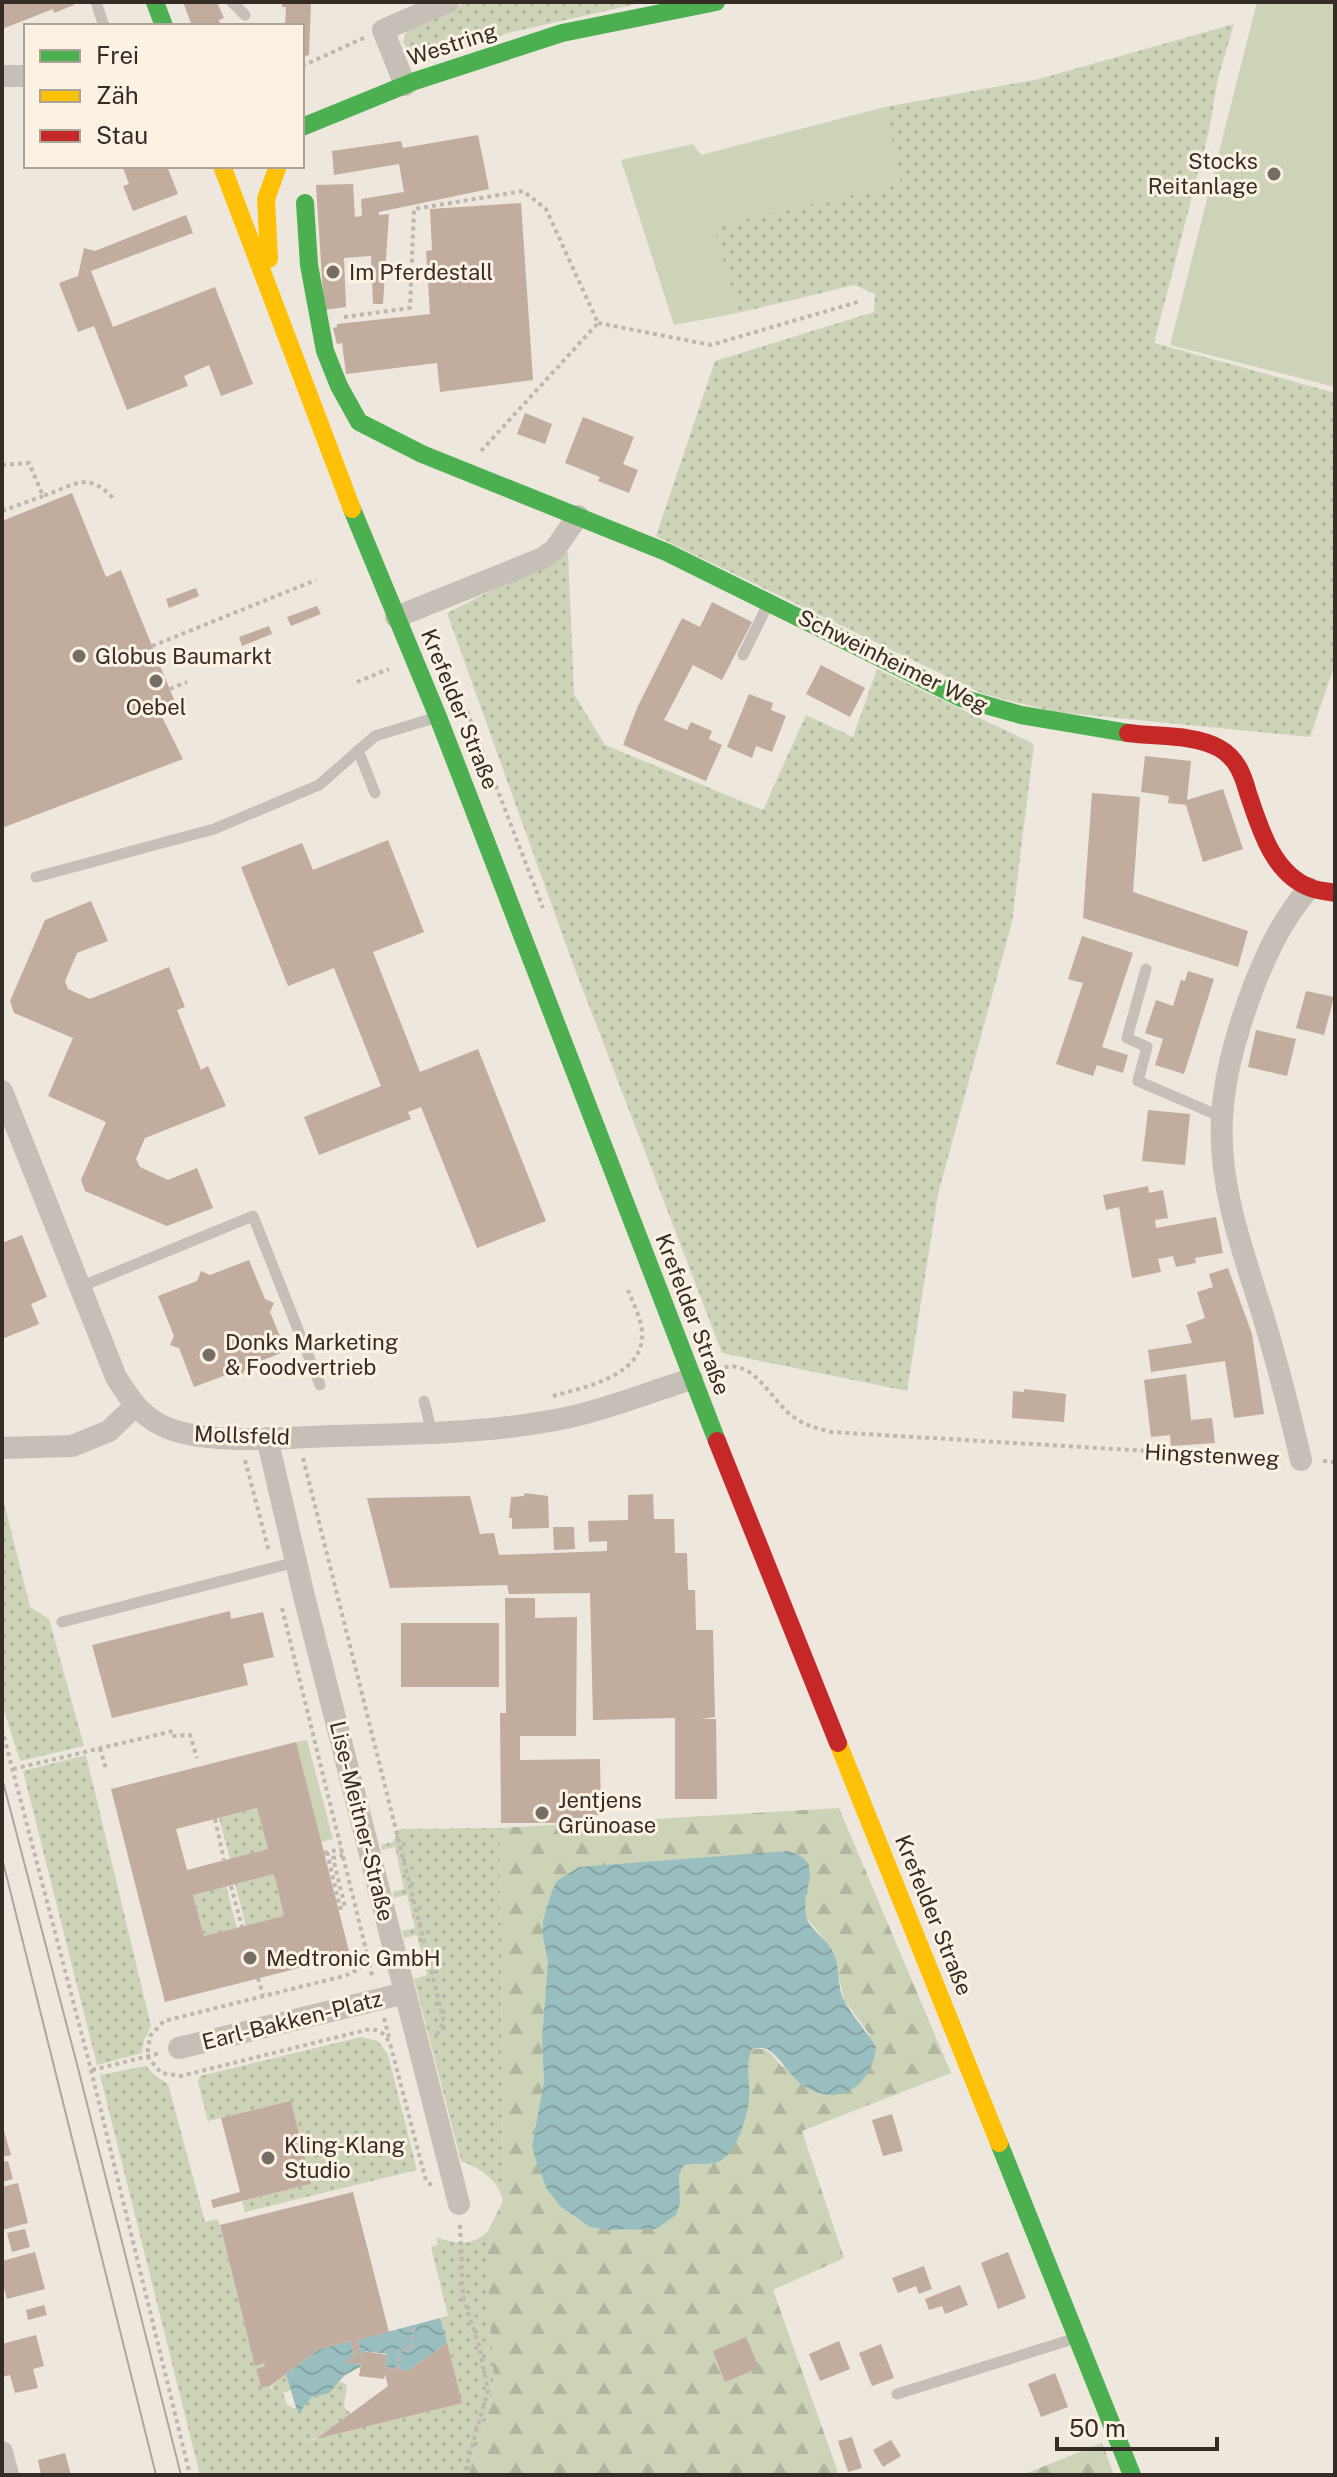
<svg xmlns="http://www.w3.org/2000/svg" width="1337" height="2477" font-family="'Public Sans',sans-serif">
  <defs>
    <pattern id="grass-dots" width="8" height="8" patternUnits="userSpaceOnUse" patternTransform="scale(2)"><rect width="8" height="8" fill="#ccd3b7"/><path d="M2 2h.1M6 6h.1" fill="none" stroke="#b0b59d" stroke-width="1.8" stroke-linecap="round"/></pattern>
    <pattern id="forest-firs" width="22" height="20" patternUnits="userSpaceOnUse" patternTransform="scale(2)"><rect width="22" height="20" fill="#ccd3b7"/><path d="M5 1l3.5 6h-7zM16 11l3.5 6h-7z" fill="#b0b59d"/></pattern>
    <pattern id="water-waves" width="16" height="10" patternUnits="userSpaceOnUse" patternTransform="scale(2)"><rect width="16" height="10" fill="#99bebf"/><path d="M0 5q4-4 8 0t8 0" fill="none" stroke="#84a3a4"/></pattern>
  </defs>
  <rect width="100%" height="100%" fill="#ede7de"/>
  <path fill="url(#grass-dots)" d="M467 2H645L508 33 428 61 412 58 403 42 406 33 411 27Z
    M1234 24 1218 78 1209 131 1154 343 1335 393V664L1310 737 1056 712 983 694 656 536 715 361 874 312 875 294 854 285 738 313 713 226 900 184 885 107 1039 79Z
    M568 552 574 694 605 745 763 810 806 715 853 737 877 669 1034 744 1012 922 938 1194 907 1391 722 1353 570 956 447 613Z
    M2 1495 30 1607 49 1619 84 1746 20 1761 2 1704Z
    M86 1755 151 2026 144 2040 142 2053 97 2065 23 1771Z
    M257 1808 268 1849 230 1859 219 1818Z
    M500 1828 503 2201C498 2179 481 2169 461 2161L414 1979 427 1975 417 1935 404 1938 402 1931 415 1928 407 1895 394 1898 393 1892 404 1889 395 1847 382 1850 381 1845 393 1842 399 1829Z
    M274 1874 284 1916 246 1926 235 1884Z
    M226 1886 237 1928 204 1936 193 1895Z
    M361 2037 378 2041 388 2055 417 2170 245 2212 242 2201 311 2184 291 2102 208 2121 198 2082 200 2076Z
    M146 2066 155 2076 168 2084 205 2222 218 2219 255 2365 264 2363 265 2366 256 2369 261 2387 270 2385 273 2393 272 2385 286 2374 291 2390 283 2393 287 2405 296 2409 297 2413 312 2397 329 2392 339 2382 347 2384 344 2407 351 2414 319 2437 304 2442 461 2403 440 2318 448 2316 431 2247 438 2245 436 2237C456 2244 472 2247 488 2231L494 2386 485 2427 473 2458 469 2475H200L100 2075Z"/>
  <path fill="url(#forest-firs)" fill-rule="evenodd" d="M839 1808 951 2073 802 2131 844 2258 773 2290 839 2475H469L473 2458 485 2427 494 2386 487 2251 488 2231 503 2201 500 1828ZM810 1869 805 1905 806 1917 833 1950 844 2000 870 2035 782 2067C773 2055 768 2047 752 2049L748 2057V2071L713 2164 694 2162 683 2165 679 2175 680 2203 625 2231 590 2227 561 2207 532 2146 544 2081 542 2038 548 1962 543 1938V1920L551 1893Z
    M1102 2443 1114 2475H1022Z"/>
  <path fill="#ccd3b7" d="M1257 2H1335V387L1170 345Z
    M885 107 901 184 714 226 738 313 674 325 621 160 693 144 701 155Z
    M307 1740 333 1839 321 1842 296 1742Z"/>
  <path fill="url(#water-waves)" d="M788 1851C829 1862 798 1890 807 1919 811 1930 824 1937 831 1948 840 1962 837 1981 842 1996 850 2015 867 2030 876 2048 871 2088 835 2110 800 2083 789 2074 781 2059 770 2051 765 2047 759 2048 752 2049 744 2065 751 2082 749 2099 747 2118 737 2151 720 2161 710 2167 695 2161 683 2166L679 2175 680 2203 676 2215 656 2229 610 2230 590 2227 561 2207 547 2189 536 2160 532 2146 544 2081 542 2038 548 1962 543 1938V1920L551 1893 557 1881 579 1867Z
    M440 2318 447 2343 408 2371 385 2367 387 2354 364 2351 362 2359 357 2340Z
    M351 2341 354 2356 346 2362 361 2364 360 2367 345 2375 329 2393 312 2397 298 2414 286 2374 319 2349Z"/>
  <path fill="#c2ac9e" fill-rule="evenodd" d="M2 2H73L74 5 54 13 53 9 2 29Z
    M183 2H217L224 18 219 20 221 26H192Z
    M282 2H311L309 55 302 57V26H285L286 7H282Z
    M478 135 489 189 379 212V215L389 214 383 304H373L371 256 344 258 346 307 324 310 316 185 353 184 355 217 362 216 361 199 404 192 399 164 334 175 332 151 401 141 403 148Z
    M127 166H167L178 194 133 211 123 186 129 184 123 168Z
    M521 203 533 380 440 392 437 363 346 374 342 343 337 344 333 328 337 327V324L430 314 426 251 432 250 430 209Z
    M186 215 193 233 91 271 113 327 215 287 253 384 221 396 209 365 184 376 188 386 127 410 94 326 78 332 59 283 78 276 84 248 95 251Z
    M525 413 552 424 545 444 517 434Z
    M583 417 634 437 623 464 638 470 629 493 598 481 600 477 565 463Z
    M72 493 106 577 121 570 175 702 158 709 183 759 2 828V521Z
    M196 588 199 596 169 608 166 599Z
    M712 602 752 622 722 680 693 665 664 720 687 730 691 722 712 731 709 739 722 745 706 781 623 745 637 708 682 618 700 627Z
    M317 606 321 614 291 626 287 617Z
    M269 626 272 634 242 646 239 637Z
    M821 665 865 688 850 717 806 694Z
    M749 694 773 703 771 710 786 716 772 752 756 746 752 758 727 747Z
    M1145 756 1191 761 1187 800 1223 789 1243 849 1203 862 1186 805 1168 803 1169 796 1141 792Z
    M1092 793 1140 797 1133 892 1248 931 1238 967 1083 918Z
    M388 840 424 932 373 952 420 1072 478 1049 546 1221 477 1248 421 1107 408 1112 411 1119 319 1155 304 1117 381 1086 334 968 288 986 241 867 302 843 313 870Z
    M91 901 108 941 77 953 65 981 68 989 90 999 169 967 185 1007 177 1010 201 1070 208 1066 226 1106 145 1138 136 1159 140 1167 168 1180 197 1168 213 1208 167 1226 85 1191 81 1180 106 1122 48 1096 73 1038 14 1013 10 1001 45 920Z
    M1082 936 1133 953 1102 1047 1128 1055 1123 1073 1097 1065 1093 1076 1056 1064 1083 983 1068 979Z
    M1188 971 1214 979 1184 1074 1155 1065 1163 1039 1145 1033 1156 1000 1173 1006 1181 980 1185 981Z
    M1306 991 1334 997 1324 1035 1296 1028Z
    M1256 1030 1296 1039 1287 1076 1248 1067Z
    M1148 1110 1190 1114 1185 1165 1142 1161Z
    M1148 1186 1149 1193 1163 1190 1168 1218 1155 1220 1156 1228 1216 1217 1223 1253 1195 1258 1196 1263 1176 1267 1173 1256 1158 1259 1161 1272 1132 1278 1119 1207 1106 1210 1103 1195Z
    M22 1235 47 1297 31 1304 39 1324 2 1339V1243Z
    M249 1260 265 1299 274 1303 270 1312 286 1351 246 1367 242 1376 234 1372 194 1387 179 1348 170 1345 174 1336 158 1296 197 1281 201 1271 210 1275Z
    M1228 1268 1252 1334 1264 1414 1234 1418 1225 1361 1151 1372 1148 1350 1192 1343 1186 1325 1205 1318 1197 1292 1213 1287 1209 1274Z
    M1186 1374 1191 1420 1212 1418 1215 1443 1171 1446 1170 1435 1151 1437 1144 1380Z
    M1024 1389 1066 1394 1064 1422 1012 1418 1013 1391 1024 1392Z
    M524 1493 548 1496 549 1528 512 1529V1518H509L511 1497 524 1496Z
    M653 1494 654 1519H674L675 1553H687L688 1590H695L696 1630H713L715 1717 701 1719H716L717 1799H675V1718L593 1720 590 1593 509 1594 507 1585 390 1588 367 1498 470 1496 480 1534 494 1533 499 1555 607 1551V1541L589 1542 588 1521 628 1520V1495Z
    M553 1527H574L575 1549 554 1550Z
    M505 1598H535V1618L577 1617 576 1736H520V1760L600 1759 601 1815H593V1818H570V1823H501L500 1713H506Z
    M230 1611 231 1619 263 1612 274 1657 243 1664 248 1685 112 1718 92 1645Z
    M401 1623H499V1687H401Z
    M296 1742 350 1955 165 2002 111 1789ZM257 1808 268 1849 187 1870 176 1829ZM274 1874 284 1916 204 1936 193 1895Z
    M291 2101 311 2184 213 2208 211 2200 240 2192 221 2118Z
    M892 2114 903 2151 883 2156 872 2120Z
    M2 2124 11 2155 2 2157Z
    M8 2161 13 2179 2 2182V2162Z
    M18 2183 28 2223 2 2230V2187Z
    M353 2192 389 2332 357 2340 362 2359 363 2351 387 2355 385 2367 408 2371 447 2343 462 2403 316 2439 388 2386 385 2374 384 2379 359 2376 361 2364 345 2362 354 2356 351 2341 319 2349 270 2386 261 2387 256 2369 265 2366 264 2363 255 2366 220 2225Z
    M25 2229 30 2247 12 2252 7 2233Z
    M35 2252 45 2289 7 2299 2 2281V2261Z
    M1008 2252 1026 2298 998 2309 981 2263Z
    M924 2266 932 2289 919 2294 916 2286 898 2293 892 2278Z
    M960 2285 968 2305 945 2314 942 2306 929 2310 925 2299Z
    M44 2305 47 2315 28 2320 26 2310Z
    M36 2335 44 2366 33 2369 38 2388 15 2393 10 2375 2 2377V2344Z
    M746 2337 759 2368 725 2382 713 2351Z
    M839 2341 850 2369 820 2381 809 2354Z
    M881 2344 894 2378 872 2386 859 2353Z
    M1055 2373 1068 2407 1041 2417 1028 2384Z
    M852 2437 862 2468 848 2472 838 2441Z
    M891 2440 901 2456 883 2467 873 2450Z
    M65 2453 71 2475H41L38 2460Z"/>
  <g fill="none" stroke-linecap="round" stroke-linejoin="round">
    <path stroke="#beb7b0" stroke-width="4" stroke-dasharray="4 4" stroke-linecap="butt" d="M302 66 366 37
      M344 317 410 308 414 209 523 191 546 209 598 323 481 451
      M598 323 711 345 861 301
      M2 465 29 463 43 496C75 485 87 470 114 499
      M2 511 43 496
      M152 646 316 580
      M357 682 389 669
      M170 689 187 682
      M467 711 543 908
      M717 1370C752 1354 768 1397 791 1415 803 1425 816 1428 831 1432L1282 1459
      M553 1396C585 1387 645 1376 642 1332 641 1318 633 1303 628 1290
      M303 1458 444 2022 437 2034
      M245 1460 269 1552
      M1323 1461 1335 1462
      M282 1608 367 1954C363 1968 354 1973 340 1977L164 2021 150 2036 147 2056 161 2073 181 2076 370 2029C382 2030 387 2036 391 2047L426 2181 433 2186
      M2 1729 91 2070 190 2475
      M100 1748 106 1769
      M13 1769 173 1731 174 1736 190 1735 197 1758
      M215 1819 224 1860
      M327 1852 340 1908 345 1907 333 1858 343 1855
      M324 1853 341 1849
      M231 1886 242 1927
      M367 1956 373 1979
      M258 1978 263 1995
      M384 2018 389 2037
      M92 2070 161 2053
      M460 2225 463 2297 479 2346 488 2390 464 2475
      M397 2369 400 2349 410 2350 414 2325"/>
    <path stroke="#c6bfb7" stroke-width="11" d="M96 2 104 26
      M232 2 245 15
      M743 655 767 606
      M358 750 375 793
      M36 877 214 829 319 785 375 736 434 718
      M1146 969 1127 1038 1147 1047 1138 1081 1222 1117
      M80 1287 253 1216 320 1385
      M424 1401 432 1433
      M62 1622 296 1562
      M897 2394 1073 2339"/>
    <path stroke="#c6bfb7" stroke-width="22" d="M2 76H26
      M405 85 383 30 448 2
      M396 617 543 558 555 549 578 516
      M2 1091 116 1377C128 1396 139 1414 161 1425 202 1446 282 1438 329 1436 409 1434 491 1434 570 1417 611 1408 652 1391 692 1379
      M267 1438 304 1596 459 2204
      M2 1448 72 1446 109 1431 135 1406
      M1301 1460C1290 1413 1278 1366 1264 1319 1244 1254 1218 1187 1222 1118 1224 1075 1238 1028 1253 988 1269 948 1281 922 1309 888
      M179 2048 405 1993
      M2 2452 8 2475"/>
    <path stroke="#4caf50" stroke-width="18" d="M155 2 164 26
      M302 127 415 81 562 33 716 2
      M305 203 309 265 325 351 339 386 359 422 422 454 666 552 961 698 1021 715 1128 733
      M352 509 438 717 717 1441
      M999 2143 1132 2475"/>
    <path stroke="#ffc107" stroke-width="18" d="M222 166 352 509
      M269 259 266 199 278 166
      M838 1743 999 2143"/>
    <path stroke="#c62828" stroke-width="18" d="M1128 733C1156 737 1194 734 1219 748 1237 758 1243 775 1248 793 1260 829 1273 874 1311 888 1318 891 1327 891 1335 893
      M717 1441 838 1743"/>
    <path stroke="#ada7a2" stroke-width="2" d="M2 1778 79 2072 181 2475
      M2 1858 156 2475"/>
  </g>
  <g fill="#766d66" stroke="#fbf2e4" stroke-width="3">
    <circle cx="1274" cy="174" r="8"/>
    <circle cx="333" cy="272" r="8"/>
    <circle cx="79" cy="656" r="8"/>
    <circle cx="156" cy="681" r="8"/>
    <circle cx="209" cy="1355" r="8"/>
    <circle cx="542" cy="1813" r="8"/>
    <circle cx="250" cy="1958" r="8"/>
    <circle cx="268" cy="2158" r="8"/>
  </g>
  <g text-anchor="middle" stroke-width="6" stroke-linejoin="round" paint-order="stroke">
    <g font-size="22" fill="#362c26" stroke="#fbf2e4">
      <text transform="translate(452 44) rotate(-18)" y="8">Westring</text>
      <text transform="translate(893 661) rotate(26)" y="8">Schweinheimer Weg</text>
      <text transform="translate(460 709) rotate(68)" y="8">Krefelder Straße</text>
      <text transform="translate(693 1314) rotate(69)" y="8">Krefelder Straße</text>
      <text transform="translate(242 1435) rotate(2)" y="8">Mollsfeld</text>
      <text transform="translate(1212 1455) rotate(3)" y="8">Hingstenweg</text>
      <text transform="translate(362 1821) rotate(76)" y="8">Lise-Meitner-Straße</text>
      <text transform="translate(934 1915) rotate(68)" y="8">Krefelder Straße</text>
      <text transform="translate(292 2020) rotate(-14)" y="8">Earl-Bakken-Platz</text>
    </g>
    <g font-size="22" fill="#362c26" stroke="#fbf2e4" text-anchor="start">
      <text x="1258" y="169" text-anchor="end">Stocks<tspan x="1258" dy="25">Reitanlage</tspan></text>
      <text x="349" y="280">Im Pferdestall</text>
      <text x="95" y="664">Globus Baumarkt</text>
      <text x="156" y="715" text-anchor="middle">Oebel</text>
      <text x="225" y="1350">Donks Marketing<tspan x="225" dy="25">&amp; Foodvertrieb</tspan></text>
      <text x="558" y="1808">Jentjens<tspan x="558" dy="25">Grünoase</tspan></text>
      <text x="266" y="1966">Medtronic GmbH</text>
      <text x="284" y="2153">Kling-Klang<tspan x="284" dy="25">Studio</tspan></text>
    </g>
  </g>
  <rect width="1337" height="2477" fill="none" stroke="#362c26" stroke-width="8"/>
  <rect x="24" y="24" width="280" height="144" fill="#fbf2e4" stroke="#aca398" stroke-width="2"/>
  <rect x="40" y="50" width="40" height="12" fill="#4caf50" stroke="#aca398" stroke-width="2"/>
  <text x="96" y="64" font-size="24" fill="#362c26">Frei</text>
  <rect x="40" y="90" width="40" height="12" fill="#ffc107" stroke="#aca398" stroke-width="2"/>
  <text x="96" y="104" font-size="24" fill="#362c26">Zäh</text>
  <rect x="40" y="130" width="40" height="12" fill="#c62828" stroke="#aca398" stroke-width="2"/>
  <text x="96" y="144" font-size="24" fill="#362c26">Stau</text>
  <path d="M1057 2437v12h160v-12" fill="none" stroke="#362c26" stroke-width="4"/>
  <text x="1069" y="2437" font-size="24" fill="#362c26" stroke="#fbf2e4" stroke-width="6" paint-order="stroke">50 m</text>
</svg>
